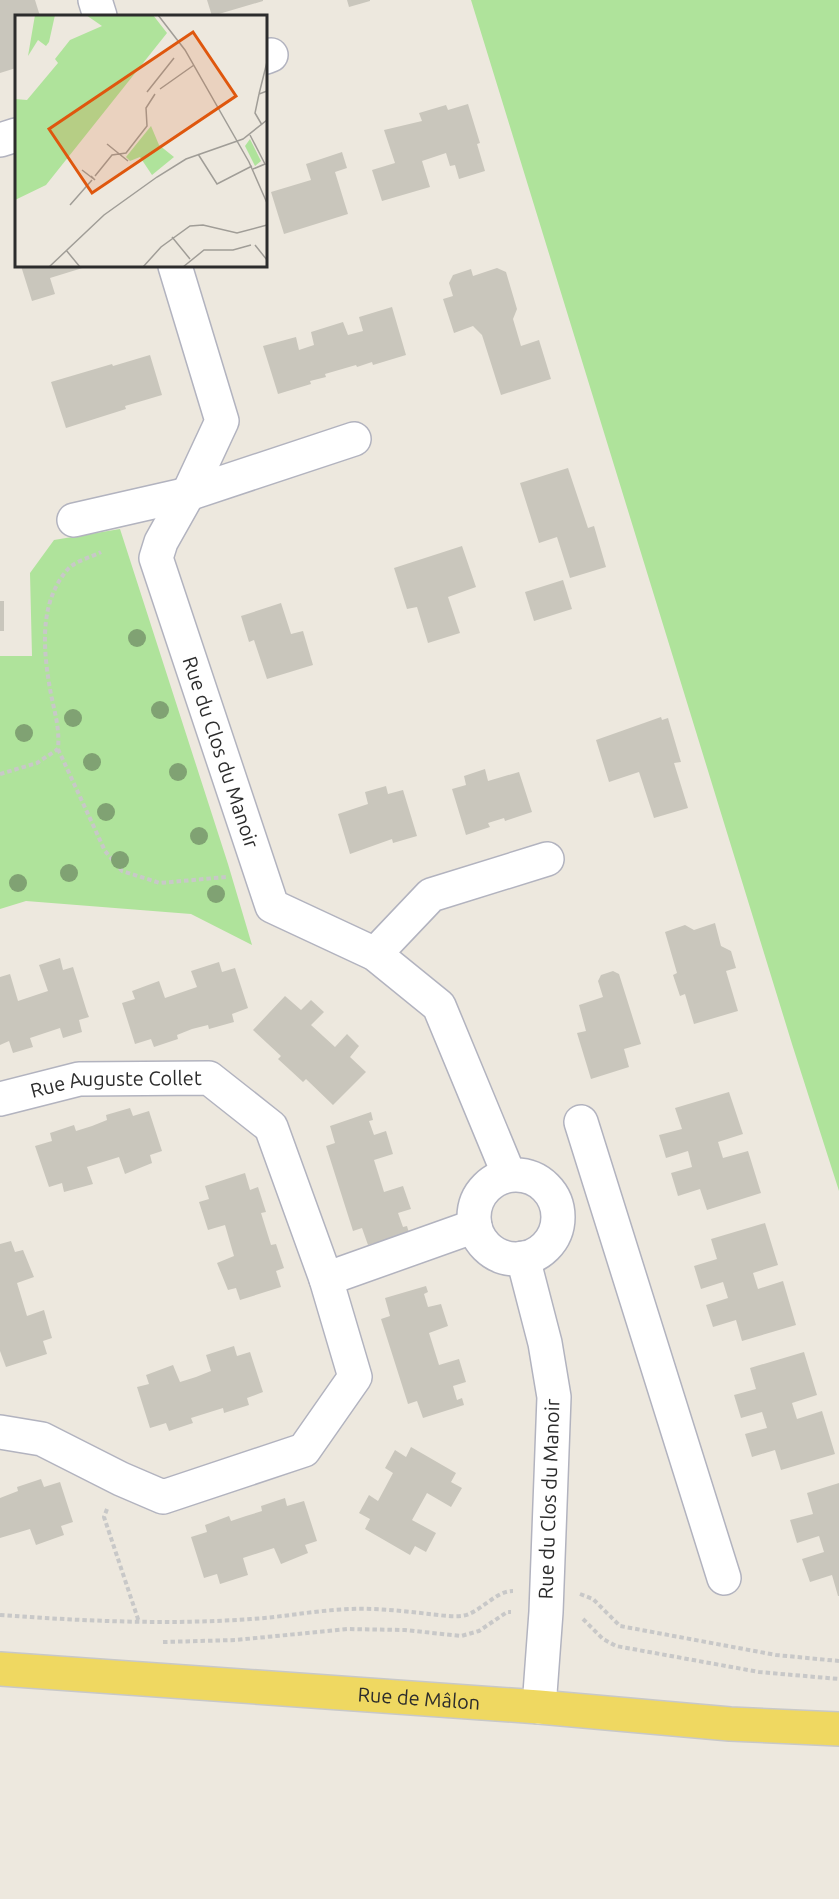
<svg xmlns="http://www.w3.org/2000/svg" width="839" height="1899" font-family="Ubuntu,sans-serif">
  <rect width="100%" height="100%" fill="#ede8de"/>
  <path fill="#afe39b" d="M471 0H839V1191L792 1044Z
    M120 529 228 864 252 945 191 914 26 901 0 909V656H32L30 573 54 540Z"/>
  <path fill="#c9c6bc" d="M0 0H35L40 16H16V68L0 73Z
    M207 0H263V1L212 16Z
    M347 0H370V1L349 7Z
    M468 104 480 143 477 144 485 171 459 179 455 165 450 166 446 153 422 161 430 187 382 201 372 170 395 163 384 130 422 121 419 113 446 105 448 110Z
    M342 152 347 168 335 172 348 214 284 234 271 192 311 180 306 164Z
    M21 266H89L50 278 55 294 32 301Z
    M497 268 506 272 517 309 513 319 521 346 539 340 551 379 501 395 482 335 473 326 454 333 443 299 453 296 449 283 453 275 471 269 473 276Z
    M392 307 406 355 373 365 372 362 357 367 356 365 325 374 326 377 310 381 311 384 278 394 263 346 296 337 299 350 314 345 311 332 343 322 348 335 363 331 359 317Z
    M150 355 162 395 125 406 126 409 66 428 51 382 112 364 113 366Z
    M568 468 588 528 594 526 606 567 570 578 557 537 539 543 520 483Z
    M462 546 476 587 448 597 460 633 428 643 417 607 407 609 394 568Z
    M563 580 572 609 534 621 525 592Z
    M0 601H4V631H0Z
    M281 603 291 634 303 631 313 665 267 679 254 640 249 642 241 616Z
    M661 717 662 720 668 718 681 762 674 763 688 808 654 818 639 772 609 782 596 740Z
    M485 769 488 781 519 772 532 812 505 821 504 818 488 823 490 827 466 835 452 789 466 785 464 776Z
    M386 786 388 794 403 790 417 836 393 843 392 839 350 854 338 814 368 804 365 792Z
    M715 923 721 946 731 951 736 968 726 971 738 1011 694 1024 685 994 680 996 673 975 677 973 665 932 685 925 694 930Z
    M60 958 63 970 73 967 87 1012 89 1017 79 1020 82 1032 63 1038 60 1028 30 1038 33 1047 13 1053 9 1041 0 1045V977L10 974 18 1001 48 991 39 965Z
    M219 962 222 972 235 968 248 1008 232 1014 234 1022 209 1029 208 1025 192 1029 177 1035 178 1039 154 1047 151 1039 135 1044 122 1003 135 999 132 991 159 981 165 998 197 987 191 971Z
    M613 971 619 974 641 1044 624 1049 629 1067 591 1079 577 1033 586 1031 579 1005 603 997 598 981 601 975Z
    M285 996 301 1010 311 1000 324 1012 311 1025 335 1047 347 1034 359 1046 350 1057 366 1072 333 1105 306 1079 303 1082 290 1070 278 1059 281 1056 253 1030Z
    M729 1092 743 1134 718 1142 723 1158 748 1151 761 1193 707 1210 700 1189 678 1196 671 1173 692 1167 688 1151 666 1158 659 1135 682 1129 675 1108Z
    M130 1108 133 1116 149 1111 162 1151 150 1155 152 1163 125 1174 119 1157 87 1167 93 1184 64 1192 62 1183 49 1187 35 1146 52 1141 50 1133 74 1125 76 1131 92 1126 107 1120 106 1115Z
    M371 1112 373 1120 369 1121 374 1135 386 1131 393 1154 374 1160 384 1192 403 1186 411 1209 398 1213 403 1227 407 1226 409 1233 368 1245 362 1228 353 1231 326 1146 335 1143 330 1126Z
    M245 1173 250 1190 258 1187 266 1212 261 1213 271 1245 276 1244 284 1268 276 1271 281 1287 240 1300 236 1288 228 1290 217 1263 234 1256 225 1225 208 1230 199 1202 209 1199 205 1186Z
    M765 1223 778 1265 753 1273 758 1289 783 1281 796 1325 742 1341 736 1320 713 1327 706 1305 728 1298 723 1282 701 1289 694 1266 717 1259 711 1239Z
    M11 1241 15 1252 23 1250 34 1277 17 1283 27 1316 44 1310 52 1338 43 1341 47 1354 6 1367 0 1351V1244Z
    M426 1286 428 1292 424 1294 428 1307 441 1304 448 1326 429 1333 439 1365 459 1359 466 1382 453 1386 457 1400 462 1398 464 1405 423 1418 417 1401 408 1404 381 1319 390 1316 385 1298Z
    M234 1346 237 1356 250 1352 263 1392 247 1398 249 1405 224 1413 223 1408 191 1418 193 1423 169 1431 166 1423 150 1428 137 1387 149 1384 146 1375 173 1365 180 1382 196 1377 211 1371 206 1355Z
    M804 1352 817 1395 792 1403 797 1419 822 1411 835 1454 781 1470 775 1450 752 1457 745 1434 767 1428 762 1412 741 1418 734 1395 756 1389 750 1368Z
    M411 1447 456 1473 451 1482 462 1488 451 1507 427 1493 412 1520 436 1533 426 1552 415 1546 410 1555 365 1529 370 1519 359 1513 369 1495 378 1501 393 1473 385 1468 395 1450 406 1457Z
    M41 1479 44 1487 60 1482 73 1522 61 1526 64 1535 36 1545 30 1529 0 1538V1498L18 1491 17 1487Z
    M839 1483V1596H838L832 1575 810 1582 802 1559 824 1552 819 1536 797 1543 790 1520 813 1514 807 1493Z
    M285 1498 287 1506 304 1501 317 1541 305 1545 308 1553 281 1564 274 1548 243 1558 248 1575 220 1584 217 1574 204 1578 191 1537 207 1532 205 1525 229 1516 231 1521 246 1516 262 1511 261 1506Z"/>
  <g fill="none" stroke-linecap="round" stroke-linejoin="round">
    <g stroke="#b2b3bf" stroke-width="36">
      <g id="minor">
        <path d="M95 0 100 16"/>
        <path d="M266 57 271 55"/>
        <path d="M0 140 16 135"/>
        <path id="s1" d="M175 266 222 421 188 494 161 542 156 558 272 906 375 954 439 1006 509 1175"/>
        <path d="M74 520 188 494 354 439"/>
        <path d="M375 954 431 895 547 859"/>
        <path id="s2" d="M0 1099 79 1079 209 1078 271 1127 326 1279 355 1377 304 1450 163 1497 121 1479 42 1439 0 1432"/>
        <path d="M581 1122 724 1578"/>
        <circle cx="516" cy="1217" r="42"/>
        <path d="M523 1258 545 1343 554 1397 546 1612 539 1707"/>
        <path d="M326 1279 475 1226"/>
      </g>
    </g>
    <g stroke="#c8c8c8" stroke-width="36">
      <g id="major">
        <path id="s3" d="M0 1669 539 1707 730 1724 839 1729"/>
      </g>
    </g>
    <path stroke="#c8c8c8" stroke-width="4" stroke-dasharray="4.5 3" stroke-linecap="butt" d="M58 749 105 851 122 871 160 883 226 877
      M0 774 37 763 58 749C60 727 54 711 50 689 43 648 39 602 68 569 75 561 92 557 101 552
      M107 1509 104 1517 139 1622
      M580 1594 593 1599 620 1626 776 1655 839 1661
      M0 1615C83 1621 168 1625 251 1619 285 1617 317 1610 351 1609 377 1608 403 1611 429 1614 439 1615 451 1617 461 1616 480 1614 494 1591 513 1591
      M583 1619 603 1639 616 1646 759 1672 839 1679
      M163 1642 236 1640 347 1629 405 1630 461 1636 479 1631 507 1612H511"/>
    <use href="#minor" stroke="#fff" stroke-width="33"/>
    <use href="#major" stroke="#efd861" stroke-width="33"/>
  </g>
  <g fill="#80a273">
    <circle cx="137" cy="638" r="9"/>
    <circle cx="160" cy="710" r="9"/>
    <circle cx="73" cy="718" r="9"/>
    <circle cx="24" cy="733" r="9"/>
    <circle cx="92" cy="762" r="9"/>
    <circle cx="178" cy="772" r="9"/>
    <circle cx="106" cy="812" r="9"/>
    <circle cx="199" cy="836" r="9"/>
    <circle cx="120" cy="860" r="9"/>
    <circle cx="69" cy="873" r="9"/>
    <circle cx="18" cy="883" r="9"/>
    <circle cx="216" cy="894" r="9"/>
  </g>
  <g text-anchor="middle" stroke-width="6" stroke-linejoin="round" paint-order="stroke">
    <g font-size="20" fill="#2c2c2c" stroke="#fff">
      <text dy="7" stroke="none"><textPath href="#s1" startOffset="519">Rue du Clos du Manoir</textPath></text>
      <text dy="7" stroke="none"><textPath href="#s2" startOffset="118">Rue Auguste Collet</textPath></text>
      <text transform="translate(549 1499) rotate(-88)" y="7">Rue du Clos du Manoir</text>
      <text dy="7" stroke="none"><textPath href="#s3" startOffset="420">Rue de Mâlon</textPath></text>
    </g>
  </g>
  <g transform="translate(15 15)">
    <rect width="252" height="252" fill="#ede8de"/>
    <path d="M20 0H40L34 27 31 31 23 25 13 41ZM71 0H138L152 18 31 170 0 185V84L12 85 43 48 40 44 55 25 87 11ZM136 111 144 130 159 142 137 160 125 142 115 146 111 142ZM235 124 246 146 240 151 230 131Z" fill="#afe39b"/>
    <path fill="none" stroke="#a09d97" stroke-width="1.5" d="M143 0 170 35 234 147 252 188M145 74 179 50M132 77 159 43M244 79 252 47M247 110 240 98 244 79 252 76M235 120 250 149 238 154M92 129 113 146M183 139 202 169 237 151M67 155 80 165 76 161M80 161 97 140 111 138 132 111 131 93 140 79M55 190 77 165M157 222 175 244M240 230 252 245M51 235 65 252M34 252 89 200 142 162 171 144 228 124 252 105M128 252 146 232 175 211 188 210 222 218 252 210M168 252 189 235H218L236 230"/>
    <path fill="#df570e" fill-opacity="0.15" stroke="#df570e" stroke-width="3" d="M178 17 221 81 77 178 34 114Z"/>
    <rect width="252" height="252" fill="none" stroke="#2c2c2c" stroke-width="3"/>
  </g>
</svg>
